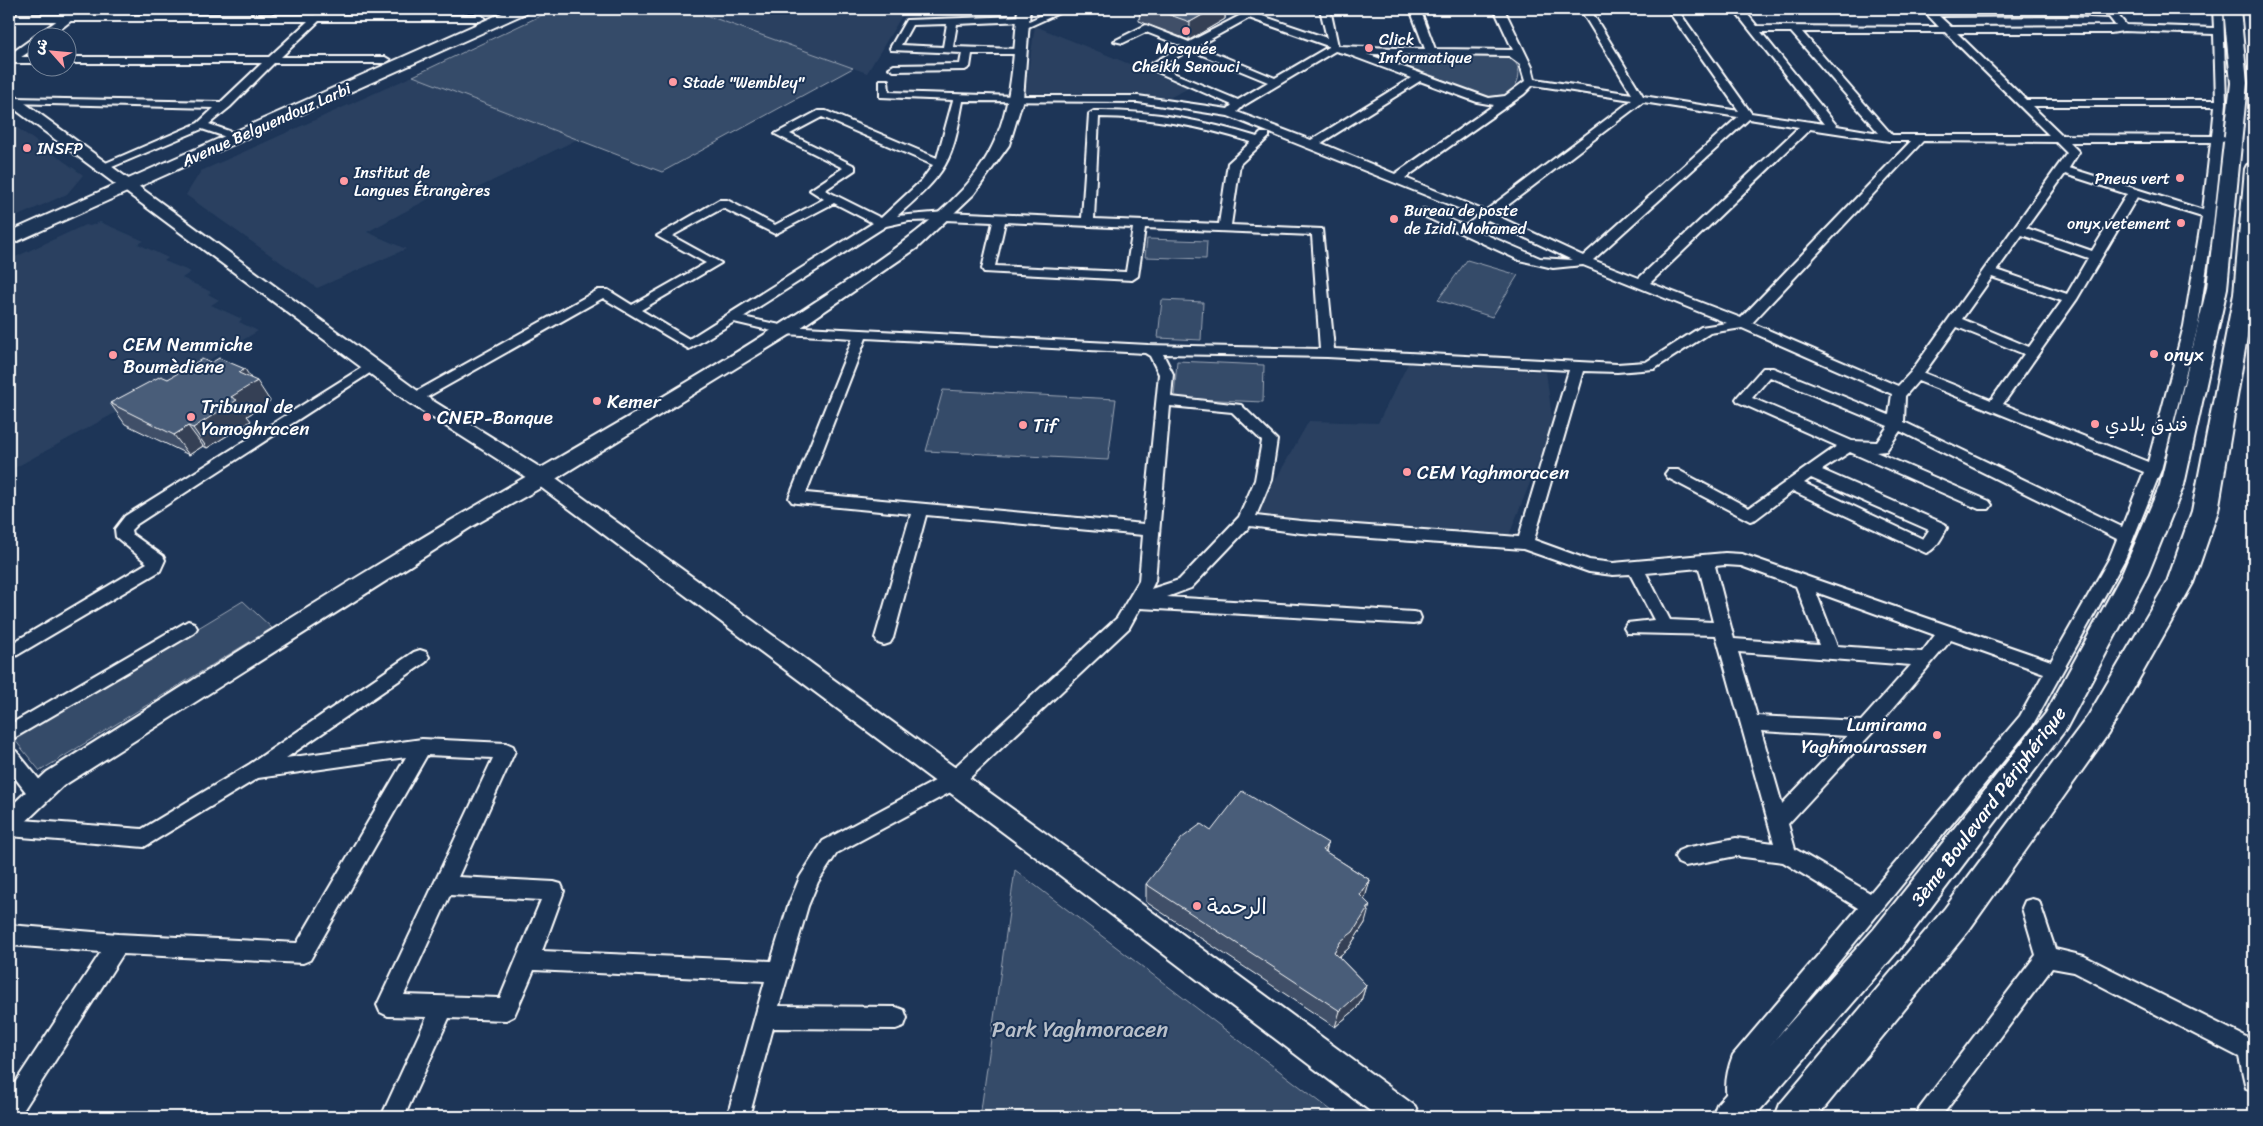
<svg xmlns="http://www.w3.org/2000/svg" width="2263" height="1126" font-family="Sriracha,'Playpen Sans Arabic',sans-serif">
  <rect width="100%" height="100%" fill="#1d3557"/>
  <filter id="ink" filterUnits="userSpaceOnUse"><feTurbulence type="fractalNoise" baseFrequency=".02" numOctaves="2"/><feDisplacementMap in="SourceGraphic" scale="10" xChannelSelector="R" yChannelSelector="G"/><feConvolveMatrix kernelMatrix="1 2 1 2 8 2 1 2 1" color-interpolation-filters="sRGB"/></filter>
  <g filter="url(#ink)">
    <path fill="#2a4161" d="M689 9H906L867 73Z
      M1035 26 1189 88 1171 97 1025 93Z
      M413 76 578 139 461 196 445 190 367 232 406 249 317 288 186 195 201 171Z
      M9 122 83 175 67 194 9 220Z
      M100 222 144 241 138 244 168 258 164 261 191 272 182 278 211 292 208 294 219 300 211 305 242 319 239 322 258 331 177 379 9 471V260L85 225 90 226Z
      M1408 364 1546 372 1553 425 1509 535 1254 518 1309 421 1378 423Z"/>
    <path fill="#364b69" stroke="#9aa5b4" d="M555 9H689L853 68 662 172 413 76Z
      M1385 55H1503C1527 61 1522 91 1500 97 1493 98 1486 96 1479 95L1383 58 1382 57Z
      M1147 239 1207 241 1206 259 1145 257Z
      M1467 260 1518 275 1492 317 1438 300Z
      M1162 300 1203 302 1201 340 1158 338Z
      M1177 361 1264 365 1263 402 1174 398Z
      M943 390 1116 399 1108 460 926 451Z
      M243 601 272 628 40 771 14 739Z
      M1015 870 1340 1117H980Z"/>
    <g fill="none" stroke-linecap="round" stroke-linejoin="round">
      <g stroke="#fff" stroke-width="4">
        <path id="minor" d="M1055 9H1068L1024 29 1016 27Z
          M1229 9H1242L1327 38 1320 9H1330L1338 46 1425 49 1410 9H1420L1435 49 1513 50 1494 9H1504L1532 67 1535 79 1632 94 1580 9H1590L1643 96 1739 111 1667 9H1677L1751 113 1824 124 1733 9H1743L1757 26 1939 27 1922 9 2104 11 2103 9H2113L2126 25 2214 28 2213 9H2223L2226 103 2223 136 2232 139 2222 142 2213 225 2198 326 2161 470 2125 559 2032 726 1751 1069C1747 1083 1752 1097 1746 1110L1738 1113 1730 1110C1723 1092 1726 1073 1733 1055L1858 908 1783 862 1736 856 1685 866 1678 863 1675 857 1678 851 1685 848 1736 838 1774 843 1716 635 1627 633 1624 628 1627 623 1654 620 1630 574 1613 575 1589 572 1523 549 1301 533 1250 526 1191 588 1167 597 1413 612 1419 613 1421 618 1419 623 1413 624 1140 608 1129 628 960 787 837 853 818 882 808 906 779 1006 896 1007 904 1010 907 1018 904 1026 896 1029 773 1028 749 1117H727L765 981 534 970 514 1016 506 1020 449 1018 404 1117H381L427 1017 388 1016 380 1012 377 1005 493 758 427 755 310 960 303 963 123 954 19 1117H9V1092L101 952 9 945V925L118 934 297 943 406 757 258 778 144 847 9 836V819L142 829 250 764 414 652 420 650 426 652 429 657 426 662 286 758 422 739 506 743 513 746 515 751 458 877 554 882 561 884 564 891 542 951 771 961 788 906 800 877 823 841 946 775 1117 618 1139 581 1143 535 926 515 893 638 890 643 884 645 878 643 875 638 911 514 797 503 792 502 789 498 853 338 785 334 734 322 689 349 603 298 420 401H410L408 398 410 395 598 290H608L632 305 706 263 657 236 719 200H727L775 225 824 199 810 190 843 168 775 134 818 111H826L937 158 953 100 880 97V80H888L889 92 1016 96H1138L1228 109 1232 105 1146 67 1182 46 1146 32 1123 43 1114 41 1146 25 1189 42 1241 15ZM2069 15 2109 17 2116 26 1951 27 1939 16ZM1249 18 1328 46V47L1275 78 1198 46ZM2123 31 2214 34 2216 100H2026L1957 33H2111ZM1761 32H1791L1879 133 1837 126ZM1802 32H1945L2049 135H1892ZM1190 50 1268 82 1238 100 1159 67ZM1335 51 1347 54 1411 78 1311 140 1237 112 1243 106ZM1367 54 1509 56 1520 64 1525 81 1505 96 1489 98ZM1420 81 1477 102 1494 105 1395 174 1321 143ZM1533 85 1632 100 1485 211 1405 178 1524 94ZM963 101 1138 102 1228 116 1478 216 1465 226 1427 210 1423 209 1417 213 1519 260 1553 268 1583 265 1727 323 1701 327 1646 362 1617 364 1334 349 1322 229 1231 225 1240 164 1269 137V133H1261L1257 137C1203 120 1150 110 1094 111L1089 114 1082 218 945 212 897 216C914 201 934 184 945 165 956 146 959 121 963 101ZM1643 102 1738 117 1583 256 1495 215ZM2032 106H2215L2212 136 2062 135ZM822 117 933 165 922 180 881 218 825 190 855 170V166L790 134ZM1099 117C1151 117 1201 126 1251 142L1228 163 1219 224 1094 219ZM1749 119 1799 127 1639 278 1593 260ZM1810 129 1889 141H1911L1741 318 1650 283ZM1923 141 2056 142 2067 153 1911 372 1898 386 1752 323ZM2069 142H2211L2203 210 2069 168 2079 152ZM2065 174 2127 194 2092 251 2026 228ZM2137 197 2202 217 2184 326 2148 462 2003 404 2077 299ZM834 203 873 223 689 339 641 310 721 263 672 236 723 208 775 234ZM945 220 993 222 982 269 984 272 1132 280 1138 276 1145 228 1312 235 1320 349 1148 345 785 326 743 317 886 226 909 221ZM1488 220 1572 260 1540 258 1475 230ZM1005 222 1133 228 1126 272 995 266ZM2022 235 2088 258 2067 294 1997 270ZM1992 277 2062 301 2029 347 1962 319ZM1957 327 2024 354 1991 400 1924 373ZM1742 328 1892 394 1889 415 1773 368H1763L1738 396 1736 399 1738 402 1837 446 1749 508 1678 470H1668L1665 474 1668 478 1750 521 1756 519 1793 491 1926 553C1936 550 1942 537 1947 528L1945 524 1822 470 1850 452 1979 509H1989L1992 505 1989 501 1876 452 1886 451 1900 431 2117 539 2109 559 2051 661 1742 554 1725 553 1613 563 1589 560 1534 540 1583 371 1617 372 1654 369 1710 333ZM866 338 1145 353 1150 356 1159 374 1144 524 806 493ZM1163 354 1327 357 1569 370 1519 537 1301 521 1256 516 1271 480 1277 440 1241 405 1171 397 1173 374ZM1770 377 1888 426 1877 442 1852 441 1752 398ZM1918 381 2144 472 2122 527 1904 422 1905 396ZM1170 406 1232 412 1262 441 1255 480 1239 517 1179 580 1151 589 1155 581ZM1811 478 1929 530 1923 539 1804 483ZM1725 565 1741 566 1796 586 1819 645 1734 639 1715 566ZM1699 568 1713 622 1670 620 1646 573ZM1816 592 1935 635 1922 652 1837 646ZM1951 640 2044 673 2020 716 1870 893 1795 849 1788 824 1871 734ZM1738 652 1911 665 1861 721 1757 716ZM1761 731 1847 736 1782 804ZM450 895 541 900 500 998 404 995Z
          M321 11 324 12 325 15H480L485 18 480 21H319L281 57H385L390 60 385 63H274L230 107 209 124 240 135V139H232L202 129 105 170 101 169V165L198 123 214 108 9 103V99L13 98 221 102 262 63H68V57H269L308 21H9V15H314Z
          M1022 16 1025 17V21L957 24 953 47 1018 49 1023 52 1022 54H972L970 67 965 70 894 71 889 68 894 65 960 64 962 53 891 50 890 48 906 20ZM947 24 943 47 901 45 912 25Z
          M9 57H38V63H10Z
          M371 362 378 366 376 369 137 524 131 530 132 534 163 556 165 560 160 571 9 660V645L147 563 116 537 115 529 125 516Z
          M188 621 194 623 197 628 194 633 9 741V725Z
          M9 748 16 751 46 788 49 794 46 800 39 802 32 800 9 770Z
          M2032 899 2039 901 2055 949 2084 956 2254 1041V1091L2246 1088 2239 1057 2074 972 2052 968 1941 1117H1916L1919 1109 2036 955 2022 908 2025 901Z"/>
      </g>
      <g stroke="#fff" stroke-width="4">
        <path id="tertiary" d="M73 9H86L49 38H38V46L9 65V55Z
          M1018 9H1030L1023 99 1009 145 974 194 917 248 791 334 549 483 471 527 63 786 17 830 9 833V808L47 772C183 687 318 599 457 517 577 446 699 379 815 302 867 268 920 235 963 189 1013 135 1011 78 1018 9Z"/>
      </g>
      <g stroke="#fff" stroke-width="4">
        <path id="secondary" d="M9 94 14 95 422 394 549 473 1048 835 1415 1106 1420 1117H1378L1028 851 535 483 408 402 9 105Z"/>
      </g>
      <g stroke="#fff" stroke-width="4">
        <path id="primary" d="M511 9H530L528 12 9 245V232Z"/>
      </g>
      <g stroke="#fff" stroke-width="4">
        <path id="trunk" d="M2224 9H2240L2247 83 2227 288 2184 485 2148 574 2066 729 1898 951 1754 1117H1712L1717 1104 1874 929 2046 713 2122 574 2160 485 2207 288 2231 83Z
          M2254 163V295L2218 511 2193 583 2108 734 1969 930 1817 1117H1775L1780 1104 1945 908 2088 716 2167 582 2192 511 2234 294 2245 169 2247 165Z"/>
      </g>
      <use href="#minor" fill="#1d3557" fill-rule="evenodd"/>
      <use href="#tertiary" fill="#1d3557" fill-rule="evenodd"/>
      <use href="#secondary" fill="#1d3557" fill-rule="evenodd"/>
      <use href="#primary" fill="#1d3557" fill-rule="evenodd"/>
      <use href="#trunk" fill="#1d3557" fill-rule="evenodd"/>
    </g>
    <path fill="#405068" stroke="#fff" d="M1140 9H1225V19L1189 40 1139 21Z
      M211 363 251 378 270 401 247 416 251 421 207 448 203 446 189 455 125 424 110 403 168 379Z
      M1328 843 1326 852 1370 880 1364 900 1365 923 1348 949 1339 957 1366 985 1361 1001 1356 1009 1335 1027 1146 902V884Z"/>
    <path fill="#344155" stroke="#fff" d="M1213 9H1225V19L1189 40 1190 22Z
      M245 369 254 383 257 381 270 401 247 416 251 421 207 448 193 428 231 397 239 373Z
      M188 426 203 446 189 455 174 435Z
      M1328 843 1323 861V850Z
      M1370 880 1365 898 1355 913 1360 895Z
      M1370 905 1365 923 1348 949 1337 958 1334 952 1341 941Z
      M1366 985 1361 1001 1356 1009 1335 1027 1340 1011Z"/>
    <path fill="#4a5d79" stroke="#fff" d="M1153 9H1213L1190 22Z
      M219 358 245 369 239 373 257 381 231 397 237 400 193 428 188 426 174 435 110 403 161 376 168 379 202 359 211 363Z
      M1242 791 1328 843 1323 850 1370 880 1360 895 1370 905 1353 932 1341 941 1334 952 1366 985 1361 992 1340 1011 1146 884 1182 838 1201 824 1211 831Z"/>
  </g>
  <g fill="#ff9aa2" stroke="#1d3557" stroke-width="2">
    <circle cx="1186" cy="31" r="5"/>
    <circle cx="1369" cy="48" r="5"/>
    <circle cx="673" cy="82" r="5"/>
    <circle cx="27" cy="148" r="5"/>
    <circle cx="2180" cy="178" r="5"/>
    <circle cx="344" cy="181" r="5"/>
    <circle cx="1394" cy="219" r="5"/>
    <circle cx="2181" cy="223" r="5"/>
    <circle cx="2154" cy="354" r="5"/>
    <circle cx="113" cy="355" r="5"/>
    <circle cx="597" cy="401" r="5"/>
    <circle cx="191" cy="417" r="5"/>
    <circle cx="427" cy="417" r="5"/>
    <circle cx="2095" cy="424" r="5"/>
    <circle cx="1023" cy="425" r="5"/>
    <circle cx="1407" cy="472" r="5"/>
    <circle cx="1937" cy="735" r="5"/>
    <circle cx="1197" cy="906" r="5"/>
  </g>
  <g text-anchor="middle" stroke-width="4" stroke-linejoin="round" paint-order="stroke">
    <g font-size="16" fill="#fff" stroke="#1d3557" text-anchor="start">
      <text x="1379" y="45">Click<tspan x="1379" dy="18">Informatique</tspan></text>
      <text x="1186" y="54" text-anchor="middle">Mosquée<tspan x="1186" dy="18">Cheikh Senouci</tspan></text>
      <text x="683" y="88">Stade "Wembley"</text>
      <text x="37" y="154">INSFP</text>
      <text x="354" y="178">Institut de<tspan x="354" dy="18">Langues Étrangères</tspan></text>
      <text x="2170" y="184" text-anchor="end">Pneus vert</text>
      <text x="1404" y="216">Bureau de poste<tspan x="1404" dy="18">de Izidi Mohamed</tspan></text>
      <text x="2171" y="229" text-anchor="end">onyx vetement</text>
    </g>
    <g font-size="16" fill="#fff" stroke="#1d3557">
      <text transform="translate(266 124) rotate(-24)" y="6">Avenue Belguendouz Larbi</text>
    </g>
    <g font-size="19" fill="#fff" stroke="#1d3557" text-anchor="start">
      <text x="123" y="351">CEM Nemmiche<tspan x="123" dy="22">Boumèdiene</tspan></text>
      <text x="2164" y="361">onyx</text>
      <text x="607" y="408">Kemer</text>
      <text x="201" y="413">Tribunal de<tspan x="201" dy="22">Yamoghracen</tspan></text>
      <text x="437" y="424">CNEP-Banque</text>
      <text x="2105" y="431">فندق بلادي</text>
      <text x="1033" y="432">Tif</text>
      <text x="1417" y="479">CEM Yaghmoracen</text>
      <text x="1927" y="731" text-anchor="end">Lumirama<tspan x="1927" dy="22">Yaghmourassen</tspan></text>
    </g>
    <g font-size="19" fill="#fff" stroke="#1d3557">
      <text transform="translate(1988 806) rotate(-53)" y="7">3ème Boulevard Périphérique</text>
    </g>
    <g font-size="22" fill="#fff" stroke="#1d3557" text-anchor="start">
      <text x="1207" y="914">الرحمة</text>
    </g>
    <g font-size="22" fill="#b9c0ca" stroke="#1d3557">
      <text x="1080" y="1037">Park Yaghmoracen</text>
    </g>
  </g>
  <rect width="2263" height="1126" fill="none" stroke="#1d3557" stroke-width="30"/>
  <rect x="15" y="15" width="2233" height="1096" fill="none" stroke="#fff" stroke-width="2" filter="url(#ink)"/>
  <g transform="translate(52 52) rotate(297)"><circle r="24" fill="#1d3557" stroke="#77869a"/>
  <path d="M0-4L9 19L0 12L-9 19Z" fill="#ff9aa2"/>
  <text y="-8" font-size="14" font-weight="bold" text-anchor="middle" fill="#ffffff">ش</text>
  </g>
</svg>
